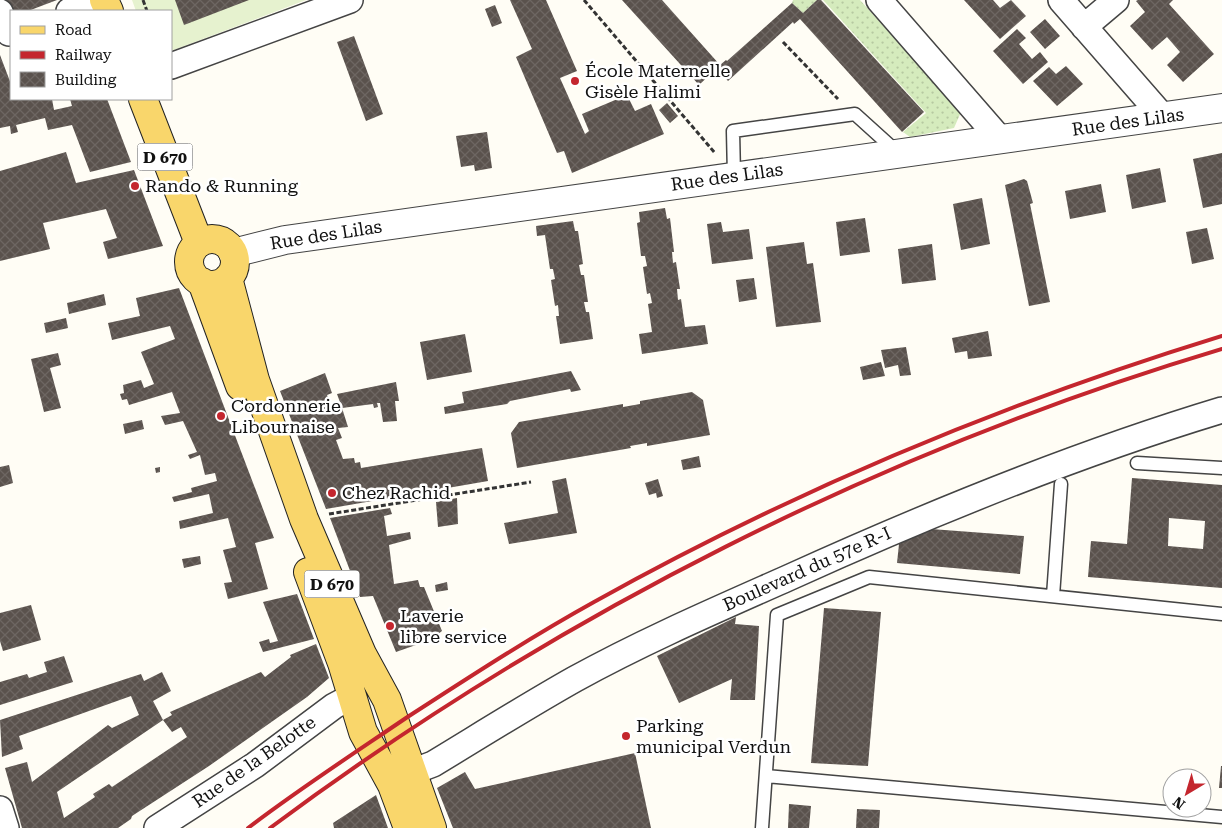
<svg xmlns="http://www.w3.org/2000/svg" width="1222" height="828" font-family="'Roboto Serif',serif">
  <defs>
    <pattern id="grass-dots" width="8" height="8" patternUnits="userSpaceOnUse" patternTransform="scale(1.25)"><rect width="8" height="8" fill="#d5ebbd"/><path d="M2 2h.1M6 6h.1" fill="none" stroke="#b6c8a1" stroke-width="1.8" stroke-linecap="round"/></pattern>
    <pattern id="building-cross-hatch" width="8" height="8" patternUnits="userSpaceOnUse" patternTransform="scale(1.25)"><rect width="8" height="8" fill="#5a524d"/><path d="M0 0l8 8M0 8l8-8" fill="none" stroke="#6d6662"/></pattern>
  </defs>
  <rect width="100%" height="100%" fill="#fffdf5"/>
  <path fill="url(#grass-dots)" d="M793 0H817L803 13 792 3Z
    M823 0H860L961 112 954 128 910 137 903 132 926 113Z"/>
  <path fill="#e6f2cf" d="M132 0H306L171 51V11H136Z"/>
  <path fill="url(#building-cross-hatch)" fill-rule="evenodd" d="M7 0H57L28 11H12Z
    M175 0H249L184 25Z
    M510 0H546L577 71 560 78 585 134 589 131 582 114 627 95 635 111 651 104 664 134 572 173 564 151 557 153 516 57 532 49Z
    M622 0H662L720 65 726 60 727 61 792 3 803 13 817 0H821L924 112 902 132 800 19 794 24 793 22 728 81 717 68 699 85Z
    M964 0H993L1000 8 1011 0 1026 16 1000 39Z
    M1138 0H1173L1169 4 1214 54 1183 82 1167 65 1180 52 1167 37 1152 50 1130 26 1145 12 1136 1Z
    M495 5 502 23 492 27 485 9Z
    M1045 19 1060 36 1045 49 1030 32Z
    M1017 29 1026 38 1019 44 1032 59 1040 52 1048 62 1023 84 993 51Z
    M354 36 383 114 366 121 337 42Z
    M0 55 11 84V99H52L54 110 72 106 70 99H107L131 162 90 172 72 125 48 130 45 118 16 125 18 132 11 134 10 126 0 128Z
    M1066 66 1083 84 1057 106 1033 81 1049 67 1056 74Z
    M667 103 678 116 670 123 659 110Z
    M487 132 492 168 475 171 474 165 461 167 456 136Z
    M66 152 76 183 134 170 163 246 108 259 103 242 117 238 106 209 43 223 50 249 0 261V171Z
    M1222 153V204L1203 208 1193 159Z
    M1160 168 1166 202 1132 209 1126 175Z
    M1024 179 1027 181 1033 203 1030 204 1050 302 1029 306 1005 185Z
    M1101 184 1106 212 1070 219 1065 191Z
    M982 198 990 244 961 250 953 204Z
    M665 208 667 219 670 218 674 252H672L673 263 676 262 680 289H677L678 300 681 299 685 327 705 325 708 344 642 354 639 334 652 332 648 304 652 303 650 293 647 294 643 267 647 266 645 256H641L637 223 640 222 639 212Z
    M865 218 870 252 840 256 836 222Z
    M573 221 575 231H578L583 264 579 265 581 275H584L588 302H584L586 312H589L593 339 560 344 556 316H559L558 305 555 306 551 280 555 279 553 269H550L545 235 537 236 536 226Z
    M721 222 723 232 749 229 753 259 712 264 707 224Z
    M1207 228 1214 259 1192 264 1186 232Z
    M804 242 807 264 813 263 821 322 776 327 766 247Z
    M932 244 936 280 902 284 898 249Z
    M754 278 757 299 739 302 736 280Z
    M179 288 274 538 255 543 268 589 228 599 224 583 232 582 223 550 236 547 228 518 180 529 179 521 213 513 209 494 174 502 172 497 192 492 191 488 217 481 215 473 205 475 200 455 190 459 188 455 197 452 183 421 165 425 161 416 180 413 172 392 129 405 127 399 122 400 120 394 124 393 123 385 141 380 144 388 154 384 141 352 175 339 170 326 112 340 108 323 140 316 136 298Z
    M104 294 106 305 69 314 67 303Z
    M66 318 68 328 46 333 44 323Z
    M988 331 992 356 968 359 967 351 955 353 952 338Z
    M465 334 472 372 427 380 420 342Z
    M906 347 911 375 900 376 898 365 885 368 881 350Z
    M58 353 61 365 50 368 61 408 44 412 31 359Z
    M881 362 885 376 863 380 860 367Z
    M571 371 581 390 571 392 570 389 510 401 507 404 445 414 444 407 464 403 462 392Z
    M325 373 332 393 327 395 333 411 342 408 337 394 396 382 399 401H395L397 421 383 422 380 403H377L378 407 374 408 373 404 342 408 348 427 338 428 342 438 336 440 343 459 354 458 355 463 360 462 361 468 482 448 488 481 326 509 280 391Z
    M692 392 703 400 710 435 647 446V443L630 446 631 448 517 468 511 433 519 422 623 404V407L640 404V401Z
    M142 420 144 429 125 434 123 424Z
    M699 456 701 467 683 470 681 460Z
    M9 465 13 483 0 487V467Z
    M160 467V472L156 473 155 468Z
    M566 478 577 533 509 544 504 523 558 513 552 481Z
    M1132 478 1222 485V588L1088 577 1091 541 1127 544ZM1169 518 1205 521 1203 549 1168 546Z
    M658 479 663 496 657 498 656 493 649 495 645 483Z
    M457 498 458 524 438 527 436 502Z
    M390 508 392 514 384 516 387 536 410 532 411 539 389 545 394 584 418 580 420 587H424L442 631 430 640 396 652 373 596 360 597 330 518Z
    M931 529 1024 536 1020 574 897 563 899 544Z
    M200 556 201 564 184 568 182 559Z
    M447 582 448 590 436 592 435 585Z
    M297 594 314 639 263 652 259 642 269 639 270 643 278 641 263 602Z
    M31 605 41 640 3 651 0 641V613Z
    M824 608 881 612 868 766 811 763Z
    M736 617 735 624 759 626 755 700H730L732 679 679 703 657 656Z
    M316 644 329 678 307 697 209 766 132 816 131 819 118 828H22L5 768 27 762 32 782 108 725 112 728 139 715 131 696 19 736 23 749 2 757 0 720 141 674 144 681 162 672 171 691 153 701 163 720 57 792 64 818 95 797 93 794 109 784 112 787 187 737 181 727 172 732 163 720 172 715 170 712 261 672 265 677 291 657 290 655Z
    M64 656 73 682 0 705V682L27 674 29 678 47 672 44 662Z
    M635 753 651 828H453L437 788 465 772 475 789Z
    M1221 766H1222V788H1219Z
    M376 795 388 828H334L333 823Z
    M789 804 811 806 809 828H788Z
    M857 809 880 810 879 828H856Z"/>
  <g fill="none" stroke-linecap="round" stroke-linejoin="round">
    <g stroke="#444" stroke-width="15">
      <path id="service" d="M734 176 733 131 855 114 897 152
        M1137 463 1222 468
        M1053 596 1061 484
        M766 776 1222 817
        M762 828 777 615 869 577 1222 614"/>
    </g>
    <g stroke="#444" stroke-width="28">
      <path id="minor" d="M879 0 1000 139
        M1061 0 1163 117
        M69 11 100 0
        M0 12 9 33
        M1084 27 1116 0
        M171 66 350 0
        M412 772 433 764C481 735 527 706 575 679 644 641 716 610 788 578 929 514 1073 455 1222 410
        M0 809 6 828
        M157 828 255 765 334 706 351 697"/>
    </g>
    <g stroke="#444" stroke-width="30">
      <path id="tertiary" d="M233 253 285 240 1222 108"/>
    </g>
    <g stroke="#222" stroke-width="30">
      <path id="primary" d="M104 0 109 11
        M143 99 199 243
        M189 262a23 23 0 1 1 46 0a23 23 0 1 1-46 0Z
        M228 278 255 380 304 519 362 654 387 700 432 828
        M202 282 240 386
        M308 572 342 663 363 732 392 785 408 828"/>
    </g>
    <path stroke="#333" stroke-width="3" stroke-dasharray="5 2.5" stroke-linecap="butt" d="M143 0 147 11
      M584 0 715 153
      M783 42 838 99
      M329 514 531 482"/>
    <use href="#service" stroke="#fff" stroke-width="12"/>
    <use href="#minor" stroke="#fff" stroke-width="25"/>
    <use href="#tertiary" stroke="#fff" stroke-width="28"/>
    <use href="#primary" stroke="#f9d66b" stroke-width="28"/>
    <path stroke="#c4262e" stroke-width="4" d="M248 828C299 789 353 754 406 718 468 678 529 638 594 602 793 491 1004 403 1222 336
      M270 828C556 615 881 451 1222 349"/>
  </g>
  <g fill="#c4262e" stroke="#fff" stroke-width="2">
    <circle cx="575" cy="81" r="5"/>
    <circle cx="135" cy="186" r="5"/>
    <circle cx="221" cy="416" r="5"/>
    <circle cx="332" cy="493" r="5"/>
    <circle cx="390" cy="626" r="5"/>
    <circle cx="626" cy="736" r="5"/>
  </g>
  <g text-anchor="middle" stroke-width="5" stroke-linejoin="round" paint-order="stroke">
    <g fill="#fff" stroke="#585858" stroke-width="1">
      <rect x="137.5" y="143.5" width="55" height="27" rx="4"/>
      <rect x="304.5" y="570.5" width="55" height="27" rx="4"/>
    </g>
    <g font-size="16" font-weight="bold" fill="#111">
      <text x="165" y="163">D 670</text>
      <text x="332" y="590">D 670</text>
    </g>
    <g font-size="18" fill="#111" stroke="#fff" text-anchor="start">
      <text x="585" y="77">École Maternelle<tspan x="585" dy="21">Gisèle Halimi</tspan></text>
      <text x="145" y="192">Rando &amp; Running</text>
      <text x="231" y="412">Cordonnerie<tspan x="231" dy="21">Libournaise</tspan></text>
      <text x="342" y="499">Chez Rachid</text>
      <text x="400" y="622">Laverie<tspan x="400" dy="21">libre service</tspan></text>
      <text x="636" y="732">Parking<tspan x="636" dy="21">municipal Verdun</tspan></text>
    </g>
    <g font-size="18" fill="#111" stroke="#fff">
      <text transform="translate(1128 122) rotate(-8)" y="6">Rue des Lilas</text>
      <text transform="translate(727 177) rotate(-8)" y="6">Rue des Lilas</text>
      <text transform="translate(326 235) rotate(-9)" y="6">Rue des Lilas</text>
      <text transform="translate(807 569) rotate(-24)" y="6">Boulevard du 57e R-I</text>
      <text transform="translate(254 762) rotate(-35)" y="6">Rue de la Belotte</text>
    </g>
  </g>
  <rect x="10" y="10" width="162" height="90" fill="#ffffff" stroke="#a0a0a0"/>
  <rect x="20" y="26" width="25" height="8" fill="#f9d66b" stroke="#a0a0a0"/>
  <text x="55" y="35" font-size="15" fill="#111111">Road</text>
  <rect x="20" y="51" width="25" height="8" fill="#c4262e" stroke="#a0a0a0"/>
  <text x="55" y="60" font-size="15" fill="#111111">Railway</text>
  <rect x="20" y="72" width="25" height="15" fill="url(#building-cross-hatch)" stroke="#a0a0a0"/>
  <text x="55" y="85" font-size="15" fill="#111111">Building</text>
  <g transform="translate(1187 793) rotate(218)"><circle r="24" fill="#ffffff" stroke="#a0a0a0"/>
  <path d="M0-4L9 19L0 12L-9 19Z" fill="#c4262e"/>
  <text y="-8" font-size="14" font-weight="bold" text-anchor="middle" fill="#111111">N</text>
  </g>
</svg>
